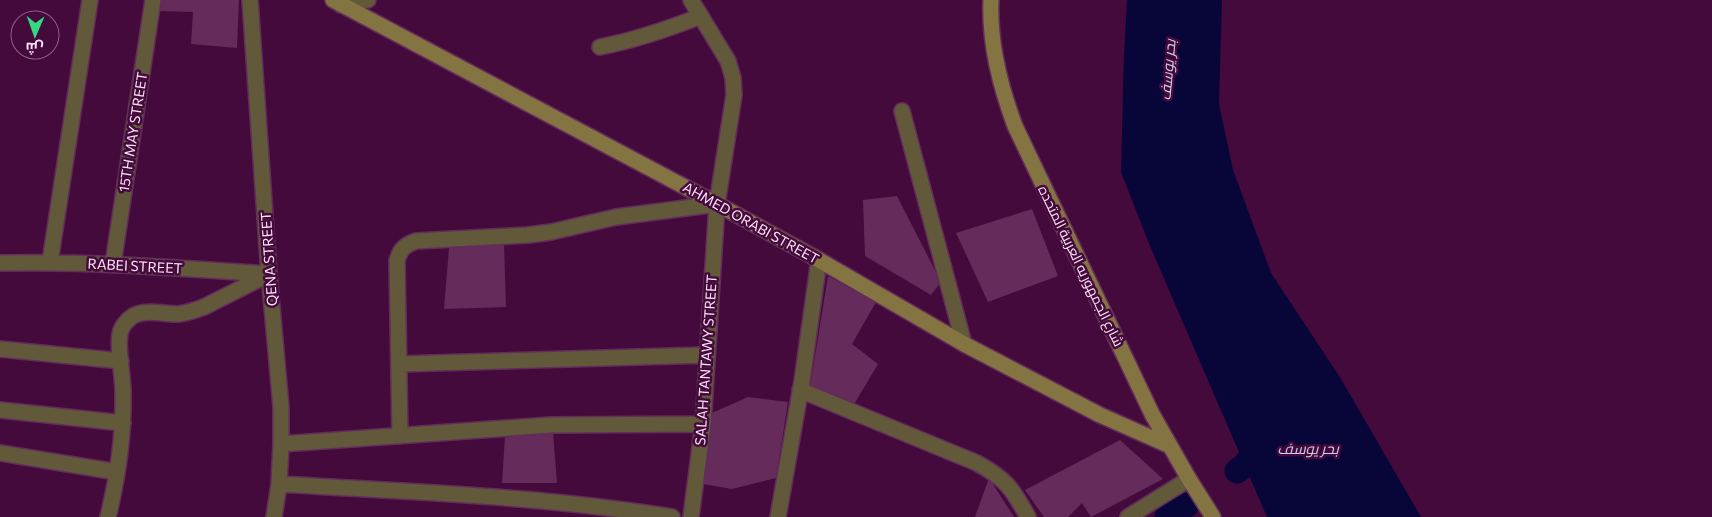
<svg xmlns="http://www.w3.org/2000/svg" width="1712" height="517" font-family="Commissioner,Cairo,sans-serif">
  <rect width="100%" height="100%" fill="#440a3c"/>
  <path fill="#080538" d="M1127 0H1222L1219 104 1233 170 1271 273 1341 379 1421 517H1267L1150 246 1121 172 1124 55Z"/>
  <g fill="none" stroke-linecap="round" stroke-linejoin="round">
    <path stroke="#080538" stroke-width="25" d="M1237 471 1245 465 1264 439
      M1167 517 1187 505"/>
  </g>
  <path fill="#652b5b" d="M160 0H239L237 48 191 44 193 12 159 11Z
    M897 196 941 282 931 295 865 256 863 200Z
    M1032 209 1058 276 988 302 956 233Z
    M504 243 506 307 444 309 449 248Z
    M828 276 876 302 852 344 878 364 853 406 810 387Z
    M748 397 788 402 776 478 732 489 703 484 712 413Z
    M553 432 557 483H502L505 436Z
    M1120 440 1163 479 1091 517 1082 503 1068 517H1044L1025 490Z
    M989 478 1014 517H975Z"/>
  <g fill="none" stroke-linecap="round" stroke-linejoin="round">
    <g stroke="#622d5a" stroke-width="18">
      <path id="street" d="M250 0 269 274 281 407V444L279 484 274 517
        M691 0 728 61 733 78 734 95 717 204 703 424 691 517
        M341 5 368 0
        M600 47C636 40 668 29 701 16
        M902 111 964 344
        M50 262 90 0
        M0 263C89 261 179 268 268 274
        M113 264 153 0
        M0 349 121 361
        M399 364 707 355
        M800 390 977 463C1006 479 1012 488 1028 517
        M0 410 123 423
        M400 436 397 261C400 249 405 245 416 241L528 235 551 232 616 217 717 204
        M281 444 551 425 703 424
        M0 453 117 472
        M279 484C410 492 542 496 672 517
        M108 517C118 476 124 434 123 392 123 376 117 348 120 334 121 327 127 320 133 316 146 309 164 314 178 314 187 313 196 310 204 307L269 274
        M778 517 802 381 819 260
        M1128 517 1189 479"/>
    </g>
    <g stroke="#622d5a" stroke-width="18">
      <path id="secondary" d="M333 0 717 204 819 260 964 344 1100 415 1170 446
        M991 0C989 43 1000 86 1015 126L1152 414 1189 479 1213 517"/>
    </g>
    <use href="#street" stroke="#62593a" stroke-width="15"/>
    <use href="#secondary" stroke="#837441" stroke-width="15"/>
  </g>
  <g text-anchor="middle" stroke-width="5" stroke-linejoin="round" paint-order="stroke">
    <g font-size="14" fill="#ffe2f8" stroke="#440a3c">
      <text transform="translate(133 132) rotate(-81)" y="5">15TH MAY STREET</text>
      <text transform="translate(751 223) rotate(29)" y="5">AHMED ORABI STREET</text>
      <text transform="translate(269 259) rotate(-94)" y="5">QENA STREET</text>
      <text transform="translate(135 266) rotate(3)" y="5">RABEI STREET</text>
      <text transform="translate(1081 266) rotate(64)" y="5">شارع الجمهوريه العربية المتحده</text>
      <text transform="translate(706 360) rotate(-86)" y="5">SALAH TANTAWY STREET</text>
    </g>
    <g font-size="15" font-style="italic" fill="#cad0eb" stroke="#440a3c">
      <text transform="translate(1168 70) rotate(-85)" y="5">بحر يوسف</text>
      <text x="1308" y="454">بحر يوسف</text>
    </g>
  </g>
  <g transform="translate(35 35) rotate(182)"><circle r="24" fill="#440a3c" stroke="#8f6087"/>
  <path d="M0-4L9 19L0 12L-9 19Z" fill="#35d881"/>
  <text y="-8" font-size="14" font-weight="bold" text-anchor="middle" fill="#ffe2f8">ش</text>
  </g>
</svg>
